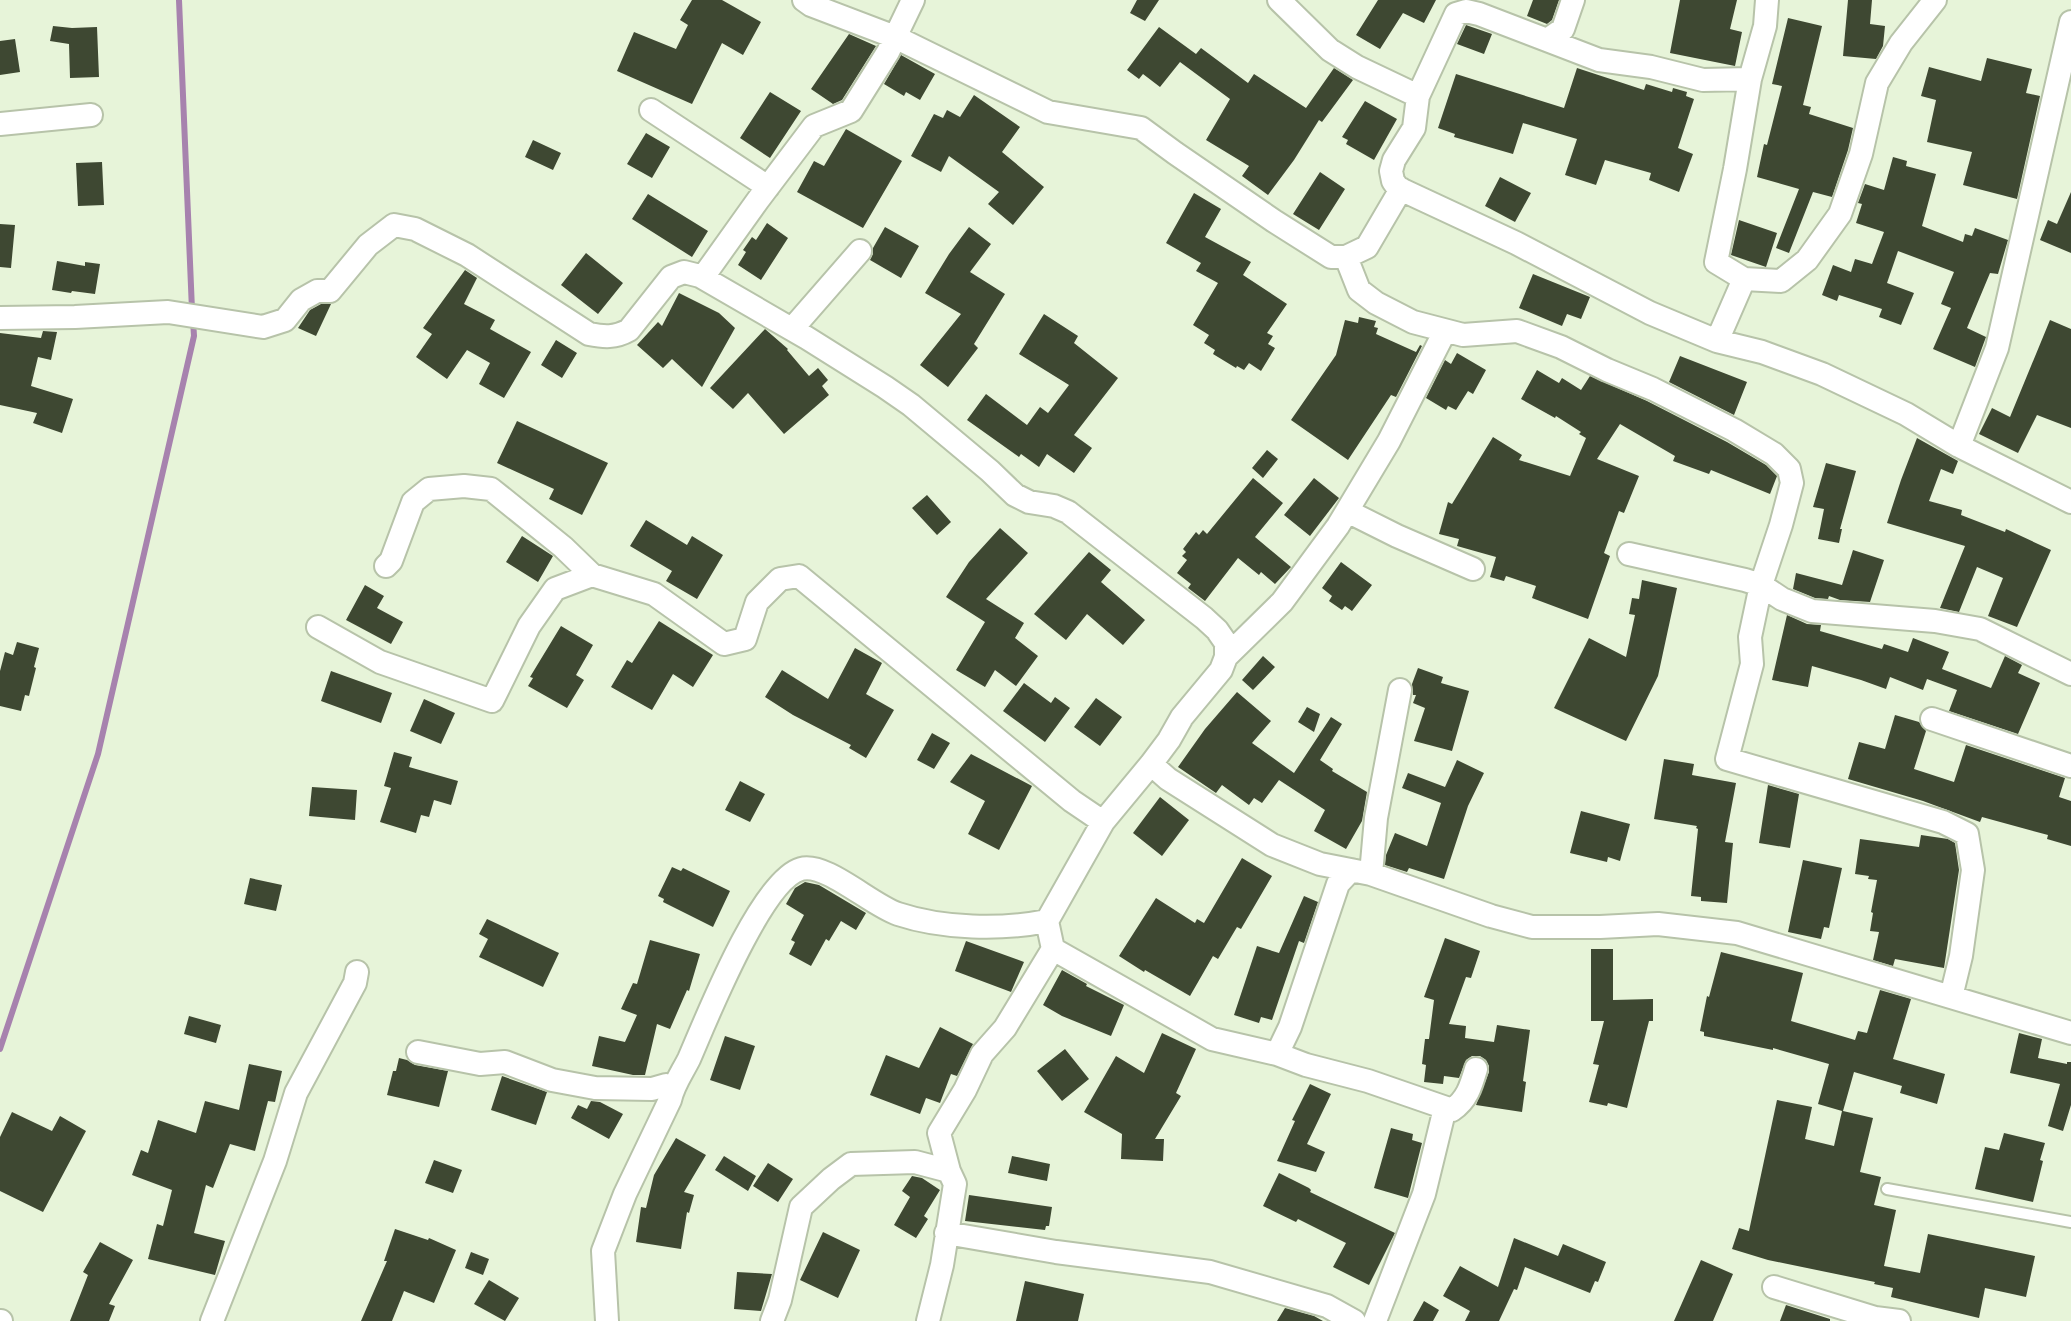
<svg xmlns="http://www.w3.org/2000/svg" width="2071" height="1321" font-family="'DM Sans',sans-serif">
  <rect width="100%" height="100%" fill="#e7f4d9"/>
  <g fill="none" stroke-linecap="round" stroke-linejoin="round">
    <path stroke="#a782ae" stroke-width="6" d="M179 0 192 310
      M0 1049 98 754 194 336 193 320"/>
  </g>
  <path fill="#3e4832" d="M692 0H722L761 22 743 55 722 43 692 104 617 71 634 32 676 49 688 25 680 20Z
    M1137 0H1159L1145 21 1130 13Z
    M1378 0H1436L1424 23 1403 13 1380 49 1356 35Z
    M1533 0H1559L1552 20 1547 24 1527 16Z
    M1680 0H1737L1730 29 1742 32 1735 66 1670 53Z
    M1848 0H1872L1870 24 1885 26 1883 46 1876 59 1843 56Z
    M1788 18 1822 26 1803 105 1811 107 1809 114 1853 128 1848 150 1832 197 1813 192 1789 253 1776 248 1799 189 1757 177 1764 144 1767 145 1782 86 1772 84Z
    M1466 25 1492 34 1484 54 1457 44Z
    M53 26 72 28 97 27 99 77 70 78 69 44 50 41Z
    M1159 27 1196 54 1201 48 1248 83 1254 74 1306 108 1334 68 1353 80 1322 122 1319 120 1294 160 1268 195 1242 176 1249 166 1206 140 1230 99 1180 62 1160 87 1143 74 1139 79 1127 70Z
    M849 34 876 46 842 100 833 104 811 89Z
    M15 39 20 72 0 75V41Z
    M901 55 935 74 920 100 906 92 904 96 884 84Z
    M1987 58 2032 69 2026 93 2040 96 2017 199 1963 185 1972 152 1927 142 1936 100 1921 96 1929 67 1981 81Z
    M1577 68 1644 90 1646 84 1672 92 1673 88 1687 92 1686 96 1694 99 1678 148 1693 154 1679 192 1649 180 1651 173 1605 160 1596 185 1565 175 1577 139 1523 123 1513 154 1454 137 1455 134 1438 128 1456 74 1564 108Z
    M770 92 801 111 770 158 740 138Z
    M974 95 1020 127 1002 152 1044 187 1013 225 988 204 999 192 949 156 941 172 911 156 934 114 943 118 947 110 960 117Z
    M1365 101 1397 119 1374 160 1346 144 1348 140 1342 137Z
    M846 129 902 161 863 228 797 192 814 161 824 166Z
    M646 133 670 147 652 178 627 164Z
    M533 140 561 153 553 170 525 157Z
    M1893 157 1907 161 1906 166 1936 174 1922 226 1963 242 1965 234 1972 236 1975 228 2008 240 1998 274 1990 273 1967 328 1986 337 1975 367 1933 349 1951 308 1941 304 1954 272 1898 251 1887 283 1914 293 1901 325 1879 317 1882 309 1839 295 1837 301 1822 295 1833 265 1851 272 1855 259 1872 264 1884 232 1856 223 1862 204 1858 203 1865 184 1884 190Z
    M102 162 104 205 78 206 76 163Z
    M1320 172 1345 189 1319 230 1293 214Z
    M1500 177 1531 193 1515 222 1485 206Z
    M2071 192V253L2040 240 2048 220 2057 224Z
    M1194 193 1221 209 1205 237 1251 262 1243 275 1287 304 1267 333 1273 336 1268 344 1275 348 1261 371 1249 363 1244 370 1237 366 1236 368 1213 354 1215 350 1204 343 1209 335 1193 325 1218 283 1196 271 1201 263 1166 243Z
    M648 194 708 231 692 257 632 219Z
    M1739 220 1777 233 1766 267 1731 255Z
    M767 223 788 238 761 280 738 265 746 252 743 250 752 237 756 240Z
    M0 224 15 225 11 268 0 267Z
    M885 227 919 246 901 278 870 260 873 254V248Z
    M969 227 991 244 970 272 1005 294 974 344 978 348 948 387 920 365 961 314 925 293 949 254Z
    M586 253 623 283 598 314 561 285Z
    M57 261 85 266V262L100 264 95 294 72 291 71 293 52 290Z
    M465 270 477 278 464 304 495 320 490 329 531 352 504 398 479 384 490 363 467 350 447 379 416 357 432 334 423 328Z
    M1533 274 1590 297 1581 319 1567 314 1562 326 1519 308Z
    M679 293 719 313 735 328 702 387 672 359 663 368 637 345 658 322 662 326Z
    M321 304H331L316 336 298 328 310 310Z
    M1044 314 1078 336 1074 343 1118 378 1074 435 1092 448 1074 473 1047 454 1039 467 1021 454 1019 457 967 420 986 394 1027 425 1040 407 1048 413 1069 385 1019 354Z
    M1359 317 1376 321 1374 327 1378 328 1376 334 1416 352 1420 345 1422 346 1396 397 1391 395 1348 460 1291 420 1336 355 1345 320 1358 323Z
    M2050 320 2071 329V428L2037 415 2018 453 1979 434 1992 408 2010 417Z
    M765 329 788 349 787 350 809 376 818 368 828 380 822 386 829 395 784 434 748 393 733 409 710 388Z
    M43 331 57 332 51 360 38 357 31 386 73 399 62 433 33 423 37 413 0 405V333L41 338Z
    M556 340 577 353 562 378 541 365Z
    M1457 353 1486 370 1473 394 1468 391 1456 410 1448 406 1446 410 1426 398 1445 360 1451 364Z
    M1680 356 1747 382 1734 415 1669 382Z
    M1537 370 1559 383 1562 378 1581 390 1590 376 1647 401 1727 442 1766 465 1777 476 1770 494 1711 470 1709 474 1673 461 1675 456 1620 424 1597 459 1639 476 1624 513 1619 511 1604 553 1610 556 1588 619 1532 598 1536 586 1506 576 1504 581 1490 577 1496 557 1457 546 1459 539 1439 534 1448 502 1452 504 1493 437 1522 455 1519 460 1570 476 1586 438 1579 434 1581 432 1556 416 1555 418 1521 399Z
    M517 421 608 463 582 515 549 499 554 489 497 463Z
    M1917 438 1958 461 1953 474 1941 469 1929 501 1962 510 1961 515 2005 532 2006 529 2051 550 2017 627 1988 616 2003 578 1977 567 1959 612 1940 608 1965 546 1887 523 1901 480Z
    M1267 450 1278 459 1263 478 1252 468Z
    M1826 463 1856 471 1840 529H1842L1839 543 1818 539 1824 509 1813 507Z
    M1253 478 1283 503 1255 537 1291 567 1275 584 1261 572 1259 575 1238 558 1205 601 1188 588 1191 584 1177 573 1187 560 1182 556 1186 552 1183 549 1196 532 1199 535 1203 530 1207 534Z
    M1314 478 1339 498 1310 536 1284 515Z
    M927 495 951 522 937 535 912 508Z
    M646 520 687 545 692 536 723 555 697 599 666 581 672 571 630 546Z
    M1000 528 1028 553 986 599 1024 623 1015 638 1038 656 1016 686 995 670 985 687 956 670 985 622 946 597 969 562Z
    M522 536 553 556 538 582 506 562Z
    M1853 550 1884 560 1870 602 1840 600 1829 596 1828 599 1815 598 1793 589 1796 573 1842 585Z
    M1089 552 1111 570 1101 582 1145 620 1123 645 1087 614 1066 640 1034 614Z
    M1341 562 1372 585 1352 611 1345 606 1342 610 1329 601 1332 596 1322 588Z
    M1642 580 1677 588 1658 676 1626 741 1554 708 1589 638 1626 657 1635 615 1629 614 1632 598 1639 599Z
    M365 585 384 596 377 608 403 622 391 644 346 620Z
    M1787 615 1807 624 1821 625 1820 631 1882 649 1884 644 1908 652 1913 638 1949 652 1942 669 1991 688 2005 656 2022 665 2018 673 2040 683 2018 734 1949 711 1957 690 1927 679 1923 690 1890 677 1886 689 1861 680 1812 666 1808 687 1772 680Z
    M659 621 713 655 693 687 673 674 652 710 611 687 627 660 632 663Z
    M561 626 593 645 576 675 584 680 567 708 528 686 533 678 530 677Z
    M17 642 39 648 34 667 36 668 29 696 25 695 21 711 0 706V671L5 652 13 655Z
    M855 648 882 663 866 694 894 710 866 758 849 748 851 745 793 715 765 697 782 670 828 699Z
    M1263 656 1275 667 1253 690 1242 680Z
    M1418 668 1443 677 1441 683 1469 691 1452 751 1414 741 1425 708 1413 703 1416 695H1413L1412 684Z
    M331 671 392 693 381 723 321 701Z
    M1024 683 1051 703 1055 697 1070 708 1045 742 1003 711Z
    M1237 692 1271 721 1252 743 1294 773 1331 717 1342 724 1320 760 1333 769 1332 771 1367 792 1362 821 1346 849 1314 831 1325 810 1279 780 1262 803 1254 798 1249 805 1222 785 1216 793 1178 767 1205 729Z
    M1096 698 1122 717 1100 746 1074 727Z
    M424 699 455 713 441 744 410 731Z
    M1307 707 1320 714 1314 732 1298 722Z
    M1895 715 1919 722 1926 731 1914 769 1954 782 1966 745 2065 778 2059 797 2071 801V846L2047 839 2048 835 1982 817 1980 822 1923 801 1848 779 1859 742 1885 749Z
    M932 733 950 743 934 769 917 760Z
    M394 752 412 757 409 767 458 781 451 805 434 800 429 817 421 815 416 833 380 822 391 788 384 786Z
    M971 754 1032 786 999 850 968 834 985 801 950 782Z
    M1664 759 1694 764 1692 775 1736 783 1725 842 1733 843 1727 903 1701 901V897L1691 896 1698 829 1696 828 1697 826 1654 819Z
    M1457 760 1484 773 1468 806 1444 879 1409 868 1407 872 1385 865 1386 855 1395 833 1427 846 1441 803 1402 788 1408 773 1445 787Z
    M740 781 765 794 750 822 725 810Z
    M1768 785 1799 794 1790 848 1759 843Z
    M312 787 357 790 355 820 309 816Z
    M1160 797 1189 820 1162 856 1133 833Z
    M1581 811 1630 824 1620 861 1608 857 1607 862 1570 853Z
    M1921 835 1948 839 1955 843 1959 870 1944 968 1895 959 1893 966 1873 960 1879 932 1870 931 1873 913 1871 912 1877 880 1868 879 1869 876 1855 874 1860 839 1919 847Z
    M1242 858 1272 876 1241 929 1237 927 1218 959 1213 956 1190 996 1145 970 1144 972 1119 956 1156 898 1195 923 1197 919 1204 923Z
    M1803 860 1842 868 1829 928 1824 927 1821 939 1788 932Z
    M672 867 681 871 683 868 730 891 713 927 663 902 664 899 658 896Z
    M250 878 282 885 276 911 244 904Z
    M805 882 819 885 866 913 856 930 841 921 829 941 826 939 811 966 789 954 795 942 791 940 804 915 786 904 795 888Z
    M1304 896 1318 902 1304 943 1299 941 1272 1020 1261 1017 1259 1023 1234 1015 1257 946 1279 953Z
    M487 919 559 953 543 987 479 957 488 939 479 934Z
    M1445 938 1480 951 1471 978 1466 977 1449 1024 1466 1026 1465 1038 1494 1042 1497 1025 1530 1030 1523 1081 1526 1082 1522 1112 1476 1105 1489 1072V1066L1486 1060 1480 1056H1472L1466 1060 1459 1078 1444 1076 1443 1084 1424 1082 1426 1065 1422 1064 1425 1039H1429L1434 1000 1424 997Z
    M650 940 700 954 689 991 687 990 670 1029 657 1024 645 1075H633L592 1066 599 1036 625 1042 637 1015 621 1009 633 983 637 984Z
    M966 941 1024 962 1011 992 955 971Z
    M1591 949H1613V1000L1653 999V1021H1649L1627 1108 1608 1103 1607 1106 1589 1102 1599 1065 1593 1064 1604 1021H1591Z
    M1721 952 1803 973 1791 1021 1855 1040 1858 1031 1867 1033 1880 990 1911 999 1893 1059 1945 1074 1937 1104 1900 1093 1902 1086 1854 1072 1843 1111 1873 1118 1860 1172 1881 1177 1874 1205 1896 1210 1884 1266 1920 1273 1928 1234 2035 1256 2026 1297 1985 1288 1979 1318 1891 1297 1893 1288 1874 1284 1875 1282 1768 1260 1732 1249 1739 1228 1749 1231 1777 1100 1812 1107 1805 1139 1834 1146 1842 1111 1818 1104 1829 1064 1773 1048V1050L1704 1036V1032L1700 1031 1707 996 1709 997Z
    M1062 970 1087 984 1086 986 1124 1005 1111 1036 1062 1016 1043 1005Z
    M189 1016 221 1025 216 1043 184 1034Z
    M940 1027 973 1044 957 1076 951 1074 940 1103 926 1098 920 1114 870 1095 886 1055 919 1068Z
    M1162 1033 1196 1049 1176 1093 1181 1096 1155 1139H1164L1163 1161 1121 1159 1122 1134 1084 1112 1116 1056 1144 1073Z
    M2019 1033 2042 1039 2038 1058 2067 1064V1062H2071V1105L2063 1131 2048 1126 2060 1084 2010 1073Z
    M725 1036 755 1046 740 1090 710 1080Z
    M1065 1049 1089 1079 1062 1101 1037 1071Z
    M399 1058 407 1060 415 1065 448 1071 439 1107 387 1095 393 1071H396Z
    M249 1064 282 1071 275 1102 268 1101 255 1151 230 1144 213 1188 206 1185 194 1233 225 1241 215 1275 148 1259 157 1224 163 1226 172 1190 132 1175 141 1150 148 1153 158 1120 196 1133 205 1101 239 1110Z
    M502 1076 547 1092 536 1125 491 1110Z
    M1310 1084 1331 1094 1307 1144 1325 1152 1316 1172 1277 1161 1295 1121 1292 1120Z
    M591 1101 600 1102 623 1114 609 1139 571 1118 578 1105 587 1109Z
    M12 1112 52 1131 60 1116 86 1131 43 1212 0 1191V1137Z
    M1391 1128 1413 1134 1412 1140 1422 1143 1408 1198 1374 1188Z
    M2004 1133 2045 1143 2040 1160 2043 1161 2033 1202 1975 1189 1985 1147 1999 1150Z
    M676 1138 706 1155 684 1192 694 1195 689 1213 687 1212 681 1249 636 1242 641 1207 646 1208 654 1175Z
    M724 1156 756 1176 748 1191 715 1170Z
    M1012 1156 1050 1164 1047 1181 1008 1173Z
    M434 1160 462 1170 453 1193 425 1183Z
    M768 1163 793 1179 778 1202 753 1186Z
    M1279 1173 1309 1188 1311 1190 1310 1192 1395 1233 1369 1285 1333 1267 1346 1243 1298 1219 1296 1222 1263 1206Z
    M912 1176 922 1178 940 1190 924 1216 928 1219 916 1238 894 1225 910 1197 902 1191Z
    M969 1195 1052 1207 1049 1226H1046L1045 1230 965 1221Z
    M395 1229 428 1240 429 1238 456 1250 434 1303 404 1291 392 1321H361L387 1261H384Z
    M823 1232 860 1250 838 1298 800 1280Z
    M1514 1238 1558 1256 1563 1244 1606 1262 1598 1282 1595 1281 1590 1293 1525 1267 1517 1290 1514 1289 1499 1321H1465L1470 1311 1443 1296 1460 1266 1498 1287Z
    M100 1242 133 1260 109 1304 115 1306 109 1321H70L88 1275 83 1272Z
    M471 1252 489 1259 483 1275 465 1268Z
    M1701 1260 1733 1274 1713 1321H1674Z
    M737 1272 772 1274 761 1311 734 1309Z
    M489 1280 519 1298 505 1321 474 1304Z
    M1025 1281 1084 1294 1078 1321H1016Z
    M1424 1301 1439 1310 1433 1321H1413Z
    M1786 1305 1830 1319V1321H1780Z
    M1285 1308 1314 1316 1323 1321H1277Z"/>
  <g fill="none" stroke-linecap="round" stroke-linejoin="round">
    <g stroke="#b7c3a9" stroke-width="14">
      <path id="lane" d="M1887 1189 2071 1222"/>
    </g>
    <g stroke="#b7c3a9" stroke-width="26">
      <path id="street" d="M804 0 811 5 895 37 1048 112 1141 128 1175 153 1274 221 1331 257H1346L1367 247 1401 189
        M1279 0 1330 50 1357 67 1418 96
        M1767 0 1765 26 1750 79 1735 169 1716 262 1744 279 1781 281 1807 260 1840 214 1861 154 1877 83 1901 43 1935 0
        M1547 40 1563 29 1573 0
        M1750 79 1703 80 1651 67 1599 60 1479 14 1466 11 1456 14 1418 96 1414 128 1394 160 1391 171 1393 181 1398 188 1516 243 1650 313 1717 341 1762 352 1822 374 1906 414 1959 446 2071 502
        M651 110 768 187
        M0 124 91 115
        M1346 257 1359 290 1376 303 1413 322 1463 335 1517 331 1561 347 1607 370 1653 389 1734 430 1774 454 1789 469 1792 483 1781 525 1761 585 1750 637 1752 664 1727 759 1943 822 1967 834 1973 870 1961 956 1951 997
        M703 277 758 200 814 126 851 111 888 52 913 0
        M0 318 75 317 168 312 263 327 285 320 301 300 317 291H330L368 245 394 225 415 229 467 255 589 334C604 337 615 338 629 330L671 277 684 272 700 276 807 338 885 387 911 405 990 471 1015 495 1029 502 1054 506 1068 512 1204 618 1217 630 1226 643V657L1221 670 1182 717 1169 740 1151 764 1103 822 1047 921 1053 949 1005 1028 982 1054 965 1090 939 1133 949 1171 955 1184 942 1265 928 1321
        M792 329 860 251
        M1717 341 1744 279
        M1959 446 1997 348 2071 22
        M1347 511 1397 536 1473 569
        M1629 554 1745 580 1761 585 1782 599 1812 611 1935 621 1980 629 2071 674
        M386 566 391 561 413 502 429 489 464 486 491 489 563 547 592 575
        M318 627 380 662 492 701 529 626 555 589 592 575 654 594 724 644 745 639 757 602 780 579 799 576 1072 801 1103 822
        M1226 657 1282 602 1338 526 1389 441 1445 331
        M1932 719 2071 766
        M1151 764 1168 779 1272 845 1320 864 1371 874 1491 916 1532 927H1600L1658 924 1737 933 2071 1033
        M1371 874 1376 818 1400 690
        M1053 949 1212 1039 1277 1054 1306 1065 1368 1081 1452 1110C1467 1100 1471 1086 1476 1069
        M418 1052 480 1064 505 1062 552 1080 595 1088 652 1089 666 1085 672 1090
        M1277 1054 1290 1027 1338 884 1351 870
        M946 1233 1056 1252 1210 1272 1327 1306 1354 1321
        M1774 1287 1875 1318 1899 1321
        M0 1321H1
        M212 1321 275 1161 296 1093 355 983 357 972
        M607 1321 603 1251 625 1194 670 1100C673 1085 682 1073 689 1059 706 1020 761 880 801 869 826 862 871 905 898 914 943 929 1002 930 1047 921
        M772 1321 780 1300 801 1207 831 1179 851 1164 915 1162 949 1171
        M1375 1321 1424 1194 1445 1108"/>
    </g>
    <use href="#lane" stroke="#fff" stroke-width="10"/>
    <use href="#street" stroke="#fff" stroke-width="22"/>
  </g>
</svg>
